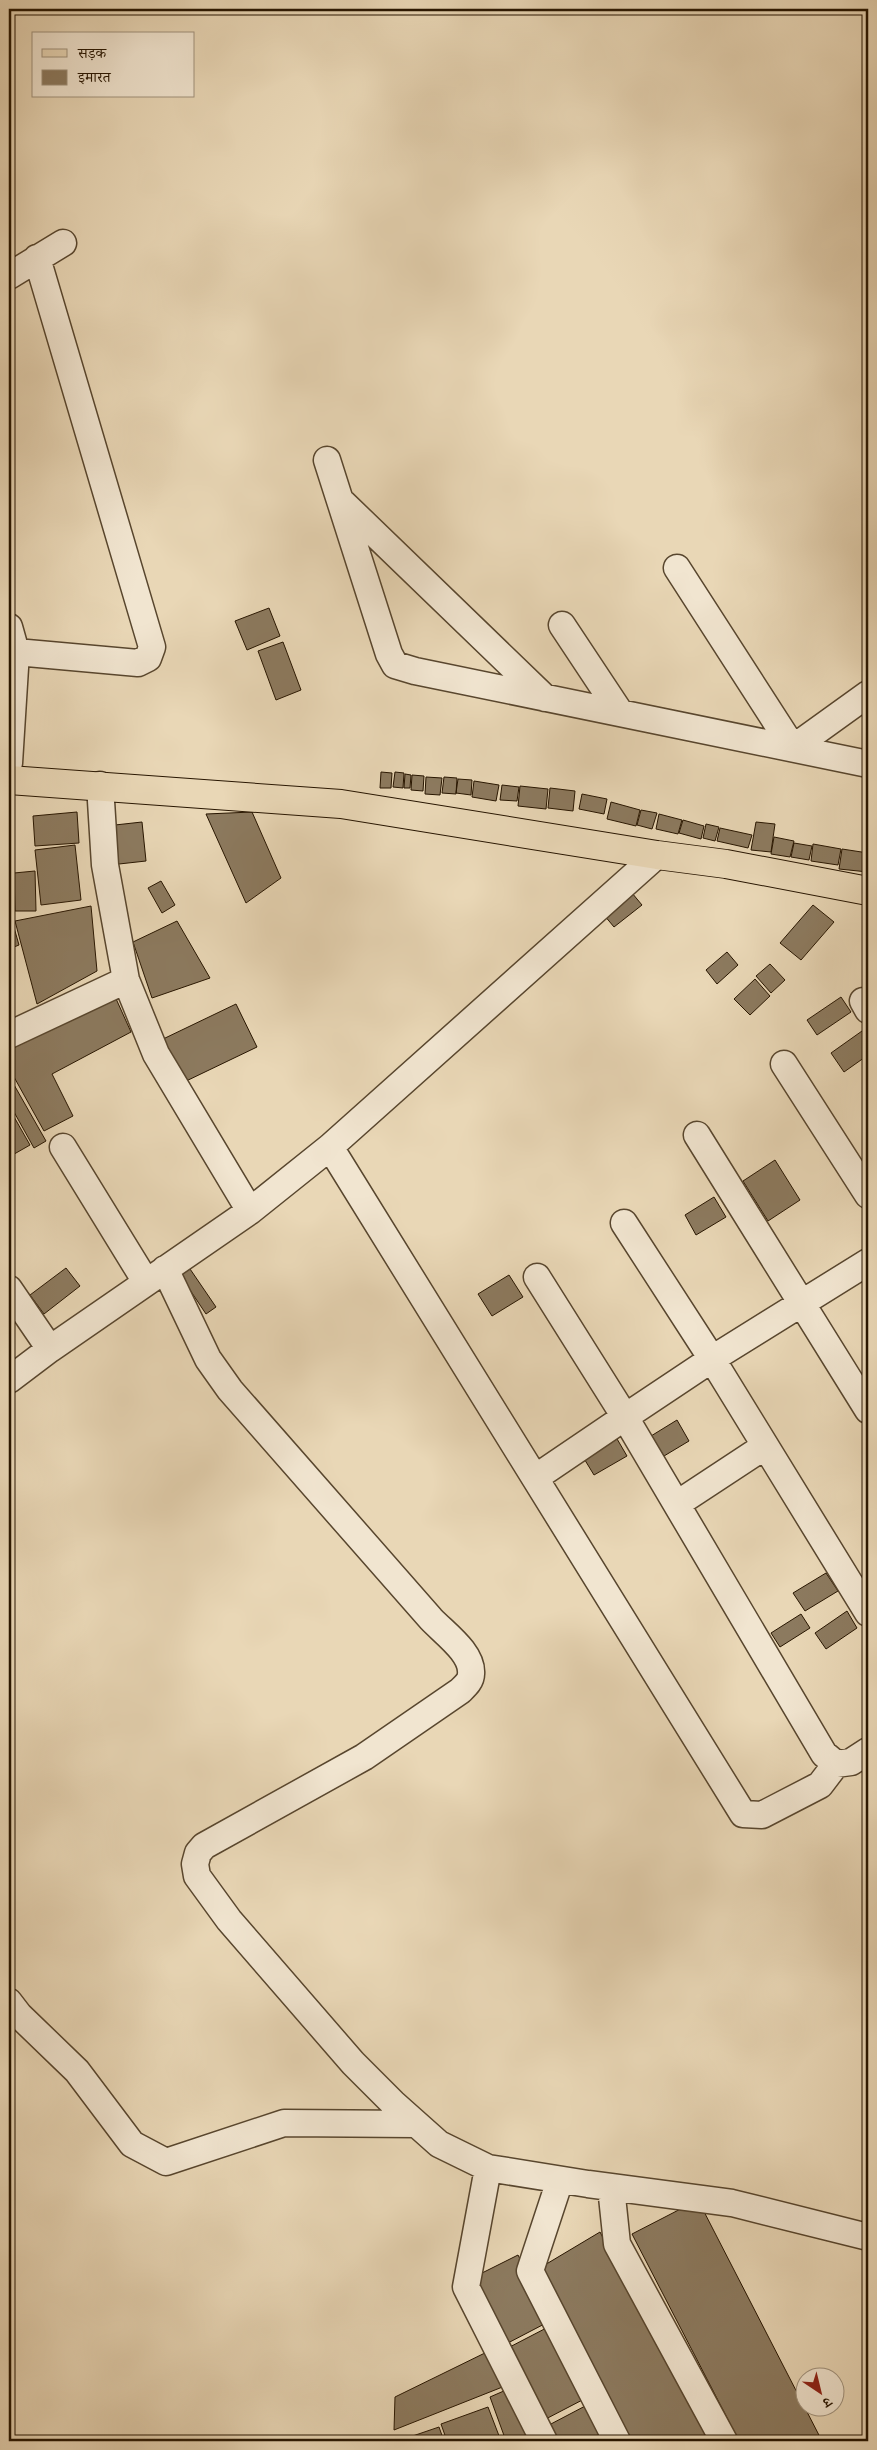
<svg xmlns="http://www.w3.org/2000/svg" width="877" height="2450" font-family="Alegreya,'Noto Serif Devanagari',serif">
  <rect width="100%" height="100%" fill="#e9d7b6"/>
  <filter id="stains"><feTurbulence type="fractalNoise" baseFrequency=".004" numOctaves="4"/><feColorMatrix values="0 0 0 0 .2 0 0 0 0 .09 0 0 0 0 .02 0 0 0 .5 -.17"/></filter>
  <radialGradient id="worn" r=".72"><stop offset=".6" stop-color="#630" stop-opacity="0"/><stop offset="1" stop-color="#630" stop-opacity=".3"/></radialGradient>
  <path fill="#8c7a5f" stroke="#271500" d="M269 608 280 636 247 650 235 621Z
    M283 642 301 690 276 700 258 651Z
    M381 772 392 773 391 788H380Z
    M395 772 404 773 403 788 393 787Z
    M405 774 411 775 410 788H404Z
    M412 775 424 776 423 791 411 790Z
    M426 777 442 778 440 795 425 794Z
    M444 777 457 778 456 794 442 793Z
    M458 779 472 780 471 795 456 793Z
    M474 781 499 785 496 801 472 797Z
    M502 785 519 787 517 801 500 800Z
    M520 786 548 789 546 809 518 806Z
    M550 788 575 791 573 811 548 808Z
    M582 794 607 799 604 814 579 809Z
    M611 802 640 810 636 826 607 819Z
    M641 810 657 813 652 829 637 825Z
    M77 812 79 843 35 846 33 816Z
    M252 812 281 878 246 903 206 814Z
    M659 814 682 820 678 834 656 829Z
    M683 820 704 826 701 839 679 833Z
    M142 822 146 861 110 865 106 826Z
    M756 822 775 824 771 852 751 850Z
    M706 824 719 827 715 841 703 838Z
    M720 828 752 835 748 848 717 841Z
    M774 837 794 841 790 857 771 854Z
    M794 843 812 846 809 860 791 857Z
    M813 844 841 849 838 865 811 861Z
    M75 845 81 900 41 905 35 850Z
    M842 849 868 853V872L839 869Z
    M35 871 36 911H15L14 873Z
    M161 881 175 905 162 913 148 888Z
    M632 893 642 905 614 927 604 915Z
    M813 905 834 922 801 960 780 943Z
    M91 906 97 971 37 1004 15 921Z
    M177 921 210 978 152 998 133 942Z
    M13 924 19 945 9 949V925Z
    M727 952 738 965 717 984 706 970Z
    M770 964 785 980 771 993 756 976Z
    M755 979 770 996 750 1015 734 999Z
    M113 992 131 1032 52 1074 73 1116 44 1131 9 1068V1045Z
    M841 997 851 1012 817 1035 807 1020Z
    M236 1004 257 1047 182 1083 161 1040Z
    M862 1031 868 1040V1055L844 1072 831 1053Z
    M9 1076 46 1141 34 1148 9 1103Z
    M9 1108 30 1145 9 1157Z
    M775 1160 800 1200 768 1221 743 1181Z
    M714 1197 726 1217 696 1235 685 1215Z
    M188 1266 216 1307 206 1314 178 1272Z
    M66 1268 80 1286 44 1314 30 1295Z
    M509 1275 523 1297 492 1316 478 1294Z
    M677 1420 689 1441 664 1456 651 1436Z
    M613 1432 627 1456 594 1475 580 1452Z
    M826 1573 838 1591 805 1611 793 1593Z
    M847 1611 857 1628 826 1649 815 1633Z
    M801 1614 810 1628 780 1647 771 1633Z
    M698 2200 822 2441H739L632 2234Z
    M600 2232 710 2441H628L538 2269Z
    M518 2255 552 2320 506 2344 472 2278Z
    M554 2324 590 2396 540 2422 504 2350Z
    M491 2350 505 2386 394 2430 395 2397Z
    M513 2387 538 2441H506L490 2397Z
    M589 2404 608 2441H557L549 2425Z
    M488 2407 501 2441H447L441 2424Z
    M439 2427 444 2441H398Z"/>
  <g fill="none" stroke-linecap="round" stroke-linejoin="round">
    <g stroke="#58462e" stroke-width="29">
      <path id="minor" d="M9 276 63 243
        M327 460 389 654 395 665 415 671 868 764
        M343 503 545 698
        M677 568 793 748 868 694
        M562 625 619 711
        M9 627 16 652 9 763
        M16 652 138 663 148 658 152 647 37 258
        M100 785 105 865 126 980
        M863 1001 868 1010
        M9 1035 126 980 156 1054 250 1211
        M784 1064 868 1195
        M697 1135 868 1410
        M63 1147 146 1282
        M330 1147 743 1814 762 1815 820 1785 836 1764
        M624 1223 712 1359 868 1613
        M868 1262 712 1359 625 1417 824 1754 836 1764 851 1762 868 1751
        M165 1269 208 1359 230 1390 431 1619C444 1633 473 1653 471 1674 471 1681 465 1686 460 1691L364 1757 204 1846 198 1853 195 1864 197 1876 229 1920 353 2063 393 2103 439 2144 488 2168 588 2184 732 2203 868 2237
        M9 1289 50 1349
        M9 1380 50 1349 250 1211 330 1147 657 855
        M535 1478 625 1417 537 1277
        M677 1504 765 1446
        M9 2002 19 2015 77 2071 132 2144 166 2162 284 2123 416 2124
        M488 2168 466 2287 544 2441
        M560 2180 530 2271 617 2441
        M611 2187 617 2244 724 2441"/>
    </g>
    <g stroke="#271500" stroke-width="30">
      <path id="major" d="M9 780 341 804 657 855 726 864 868 891"/>
    </g>
    <use href="#minor" stroke="#f1e5d0" stroke-width="26"/>
    <use href="#major" stroke="#e9d7b6" stroke-width="28"/>
  </g>
  <rect width="877" height="2450" fill="none" stroke="#e9d7b6" stroke-width="30"/>
  <rect x="10" y="10" width="857" height="2430" fill="none" stroke="#271500" stroke-width="2.5"/>
  <rect x="15" y="15" width="847" height="2420" fill="none" stroke="#271500"/>
  <rect x="32" y="32" width="162" height="65" fill="#f1e5d0" stroke="#a0927d"/>
  <rect x="42" y="49" width="25" height="8" fill="#e9d7b6" stroke="#a0927d"/>
  <text x="78" y="58" font-size="15" fill="#271500">सड़क</text>
  <rect x="42" y="70" width="25" height="15" fill="#8c7a5f" stroke="#a0927d"/>
  <text x="78" y="82" font-size="15" fill="#271500">इमारत</text>
  <g transform="translate(820 2392) rotate(145)"><circle r="24" fill="#f1e5d0" stroke="#a0927d"/>
  <path d="M0-4L9 19L0 12L-9 19Z" fill="#8f2418"/>
  <text y="-8" font-size="14" font-weight="bold" text-anchor="middle" fill="#271500">उ</text>
  </g>
  <rect width="100%" height="100%" filter="url(#stains)"/>
  <rect width="100%" height="100%" fill="url(#worn)"/>
</svg>
